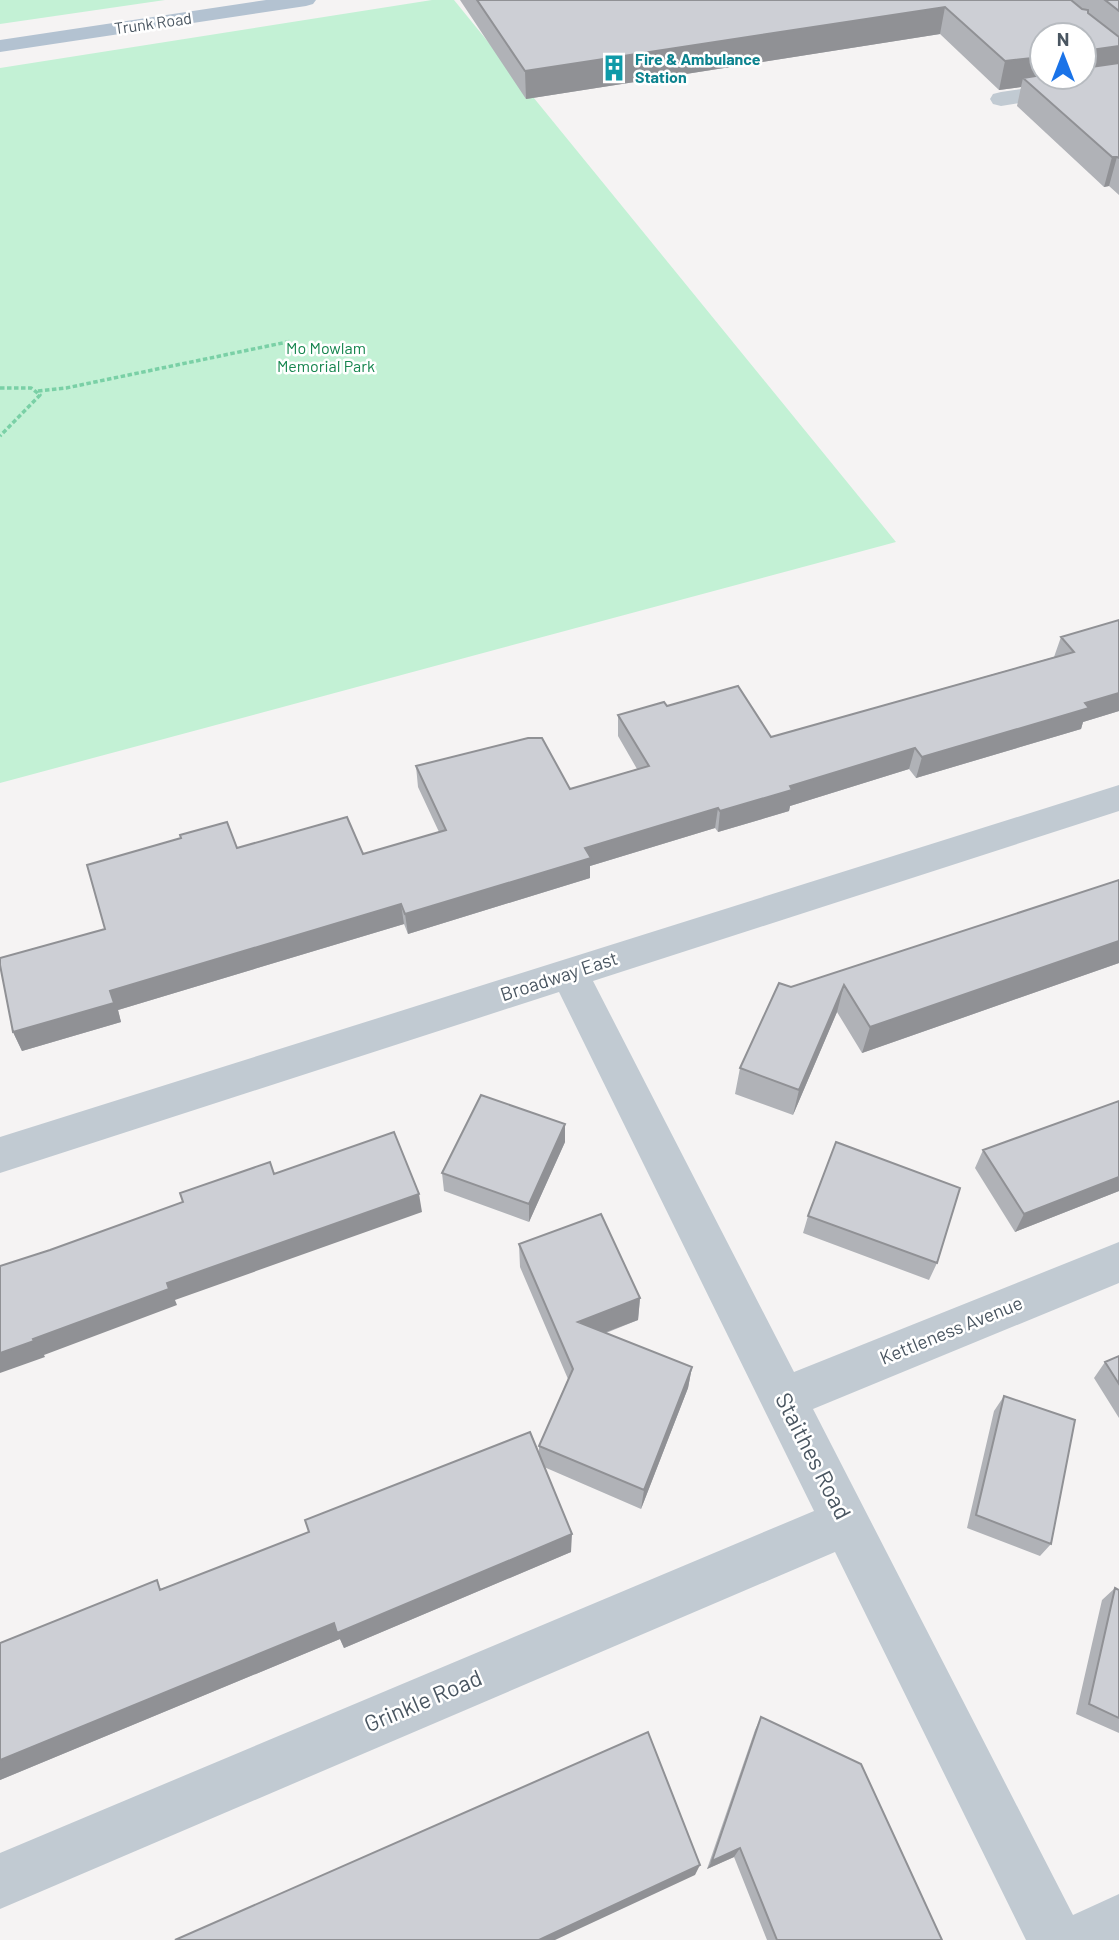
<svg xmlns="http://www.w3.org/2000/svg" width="1119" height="1940" font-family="Barlow,sans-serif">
  <rect width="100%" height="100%" fill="#f5f3f3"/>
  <path fill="#c3f1d5" d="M0 0H165L0 24Z
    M432 0H454L896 542 0 783V68Z"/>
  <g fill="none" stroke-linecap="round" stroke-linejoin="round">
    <path stroke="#7ad0a6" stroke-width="3.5" stroke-dasharray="4.5 2.5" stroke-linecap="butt" d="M0 388H31L40 395 0 436
      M38 391 66 388 292 341"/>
    <path fill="#c1cad2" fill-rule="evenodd" d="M1119 75V87L1001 106 993 104 990 99 993 94 1001 92Z
      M1119 785V811L593 981 794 1372 1119 1242V1283L813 1409 1073 1915 1119 1894V1940H1026L835 1552 0 1909V1853L814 1511 559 992 0 1173V1137Z"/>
    <path fill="#b3c2d1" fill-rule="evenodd" d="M266 0H316L313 4 306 6 0 52V40Z"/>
  </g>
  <path fill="#b0b2b7" d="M460 0H1119V195L1109 186 1104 187 1017 106 1021 87 999 90 940 34 526 99Z
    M1119 620V711L1083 722 1081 729 916 778 909 769 790 806 789 811 718 832 715 828 590 866V878L408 934 404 924 118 1010 121 1022 22 1051 13 1032 105 929 237 848 363 854 439 832 418 787 416 766 570 789 637 769 618 736V715L667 706 771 737 1054 657 1061 637Z
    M1119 880V963L862 1053 837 1012 793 1115 735 1094 740 1068 791 987Z
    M1119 1101V1191L1015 1232 975 1168 983 1150Z
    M565 1142 529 1222 444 1191 442 1173Z
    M808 1216 937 1263 929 1280 803 1233Z
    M519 1244 640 1298 638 1320 606 1333 692 1367 688 1388 641 1509 544 1467 571 1552 344 1648 340 1639 0 1780V1643L163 1588 539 1454V1446L568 1379 520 1267Z
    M1119 1356V1418L1094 1378 1105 1362Z
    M1004 1396 1051 1544 1040 1556 967 1528 994 1411Z
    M1115 1588 1119 1590V1733L1076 1714 1102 1600Z
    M761 1717 942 1940H767L734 1857 707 1869 755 1730Z"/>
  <path fill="#909195" d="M945 7 940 34 526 99 525 71Z
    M1119 46V73L1032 85 1023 78 1021 87 999 90 1005 61 1042 57V77H1084V51Z
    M1112 157H1117L1109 186 1104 187Z
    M1119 693V711L1083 722 1081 729 916 778 922 757 1085 703Z
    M915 748 909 769 790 806 789 811 718 832 720 811 790 786Z
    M718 808 715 828 590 866V878L408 934 405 914 585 848Z
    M401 904 404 924 118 1010 121 1022 22 1051 13 1032 110 991Z
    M1119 941V963L862 1053 870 1027Z
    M844 985 837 1012 793 1115 799 1090Z
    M565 1124V1142L529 1222V1204Z
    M1119 1177V1191L1015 1232 1024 1214Z
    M419 1194 422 1212 175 1300 177 1305 44 1355 45 1357 0 1373V1353L167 1283Z
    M640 1298 638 1320 577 1343 578 1322Z
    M692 1367 688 1388 641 1509 644 1490Z
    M572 1534 571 1552 344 1648 340 1639 0 1780V1760L334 1623Z
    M740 1848 734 1857 707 1869 712 1861Z
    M700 1865 695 1875 555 1940H539Z"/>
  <path fill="#cdcfd5" stroke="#909195" stroke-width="2" d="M477 0H1071L1082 9 1088 10V13L1119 37V46L1084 51V35H1042V57L1005 61 945 7 525 71Z
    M1105 0H1119V11Z
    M1119 63V158L1117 157H1112L1023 78 1042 75V77H1084V68Z
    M1119 620V693L1085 703 1089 708 922 757 915 748 790 786 792 790 720 811 718 808 585 848 591 858 405 914 401 904 110 991 114 1003 13 1032 0 965V958L105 929 87 865 181 838 180 835 227 822 237 848 347 817 363 854 446 830 416 766 528 738H542L570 789 649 766 618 715 664 702 667 706 738 686 771 737 1074 652 1061 637Z
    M1119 880V941L870 1027 844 985 799 1090 740 1068 779 983 791 987Z
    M481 1095 565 1124 529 1204 442 1173Z
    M1119 1101V1177L1024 1214 983 1150Z
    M394 1132 419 1194 167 1283 169 1289 33 1339 34 1341 0 1353V1266L50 1250 183 1202 180 1193 270 1162 274 1174Z
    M836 1142 960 1188 937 1263 808 1216Z
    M601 1214 640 1298 578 1322 692 1367 644 1490 539 1446 573 1369 519 1244Z
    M1119 1356V1384L1105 1362Z
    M1004 1396 1075 1420 1051 1544 976 1515Z
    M530 1432 572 1534 337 1633 334 1623 0 1760V1643L157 1580 160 1590 309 1532 305 1520Z
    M1115 1588 1119 1590V1718L1089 1704Z
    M761 1717 861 1764 942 1940H777L740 1848 712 1861Z
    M648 1732 700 1865 539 1940H175Z"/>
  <defs>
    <g id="building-bare" transform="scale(2.1)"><path d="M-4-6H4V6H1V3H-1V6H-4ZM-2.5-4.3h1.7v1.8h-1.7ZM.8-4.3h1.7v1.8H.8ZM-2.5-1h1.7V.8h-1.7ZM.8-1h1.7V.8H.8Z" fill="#0f9aa8" stroke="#fff" stroke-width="2.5" paint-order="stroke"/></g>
  </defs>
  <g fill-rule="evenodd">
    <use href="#building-bare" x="614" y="68"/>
  </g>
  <g text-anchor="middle" stroke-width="5" stroke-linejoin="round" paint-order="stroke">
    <g font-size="16" fill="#4a5661" stroke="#fff">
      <text transform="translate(153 23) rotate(-8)" y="6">Trunk Road</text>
    </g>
    <g font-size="16" font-weight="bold" fill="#0d838f" stroke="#fff" text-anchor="start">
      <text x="635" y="65">Fire &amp; Ambulance<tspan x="635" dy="18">Station</tspan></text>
    </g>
    <g font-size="16" fill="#17864f" stroke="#fff">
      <text x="326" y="354">Mo Mowlam<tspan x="326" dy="18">Memorial Park</tspan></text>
    </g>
    <g font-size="19" fill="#4a5661" stroke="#fff">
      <text transform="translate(559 976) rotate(-18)" y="7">Broadway East</text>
      <text transform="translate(951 1330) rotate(-22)" y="7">Kettleness Avenue</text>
    </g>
    <g font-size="23" fill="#4a5661" stroke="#fff">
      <text transform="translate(813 1456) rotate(63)" y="8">Staithes Road</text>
      <text transform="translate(423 1701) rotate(-23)" y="8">Grinkle Road</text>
    </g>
  </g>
  <g transform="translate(1063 56)"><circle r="33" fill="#ffffff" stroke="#b7bbc0" stroke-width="2"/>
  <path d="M0-5L12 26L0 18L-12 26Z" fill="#1a73e8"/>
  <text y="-10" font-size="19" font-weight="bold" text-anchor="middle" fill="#4a5661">N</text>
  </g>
</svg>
